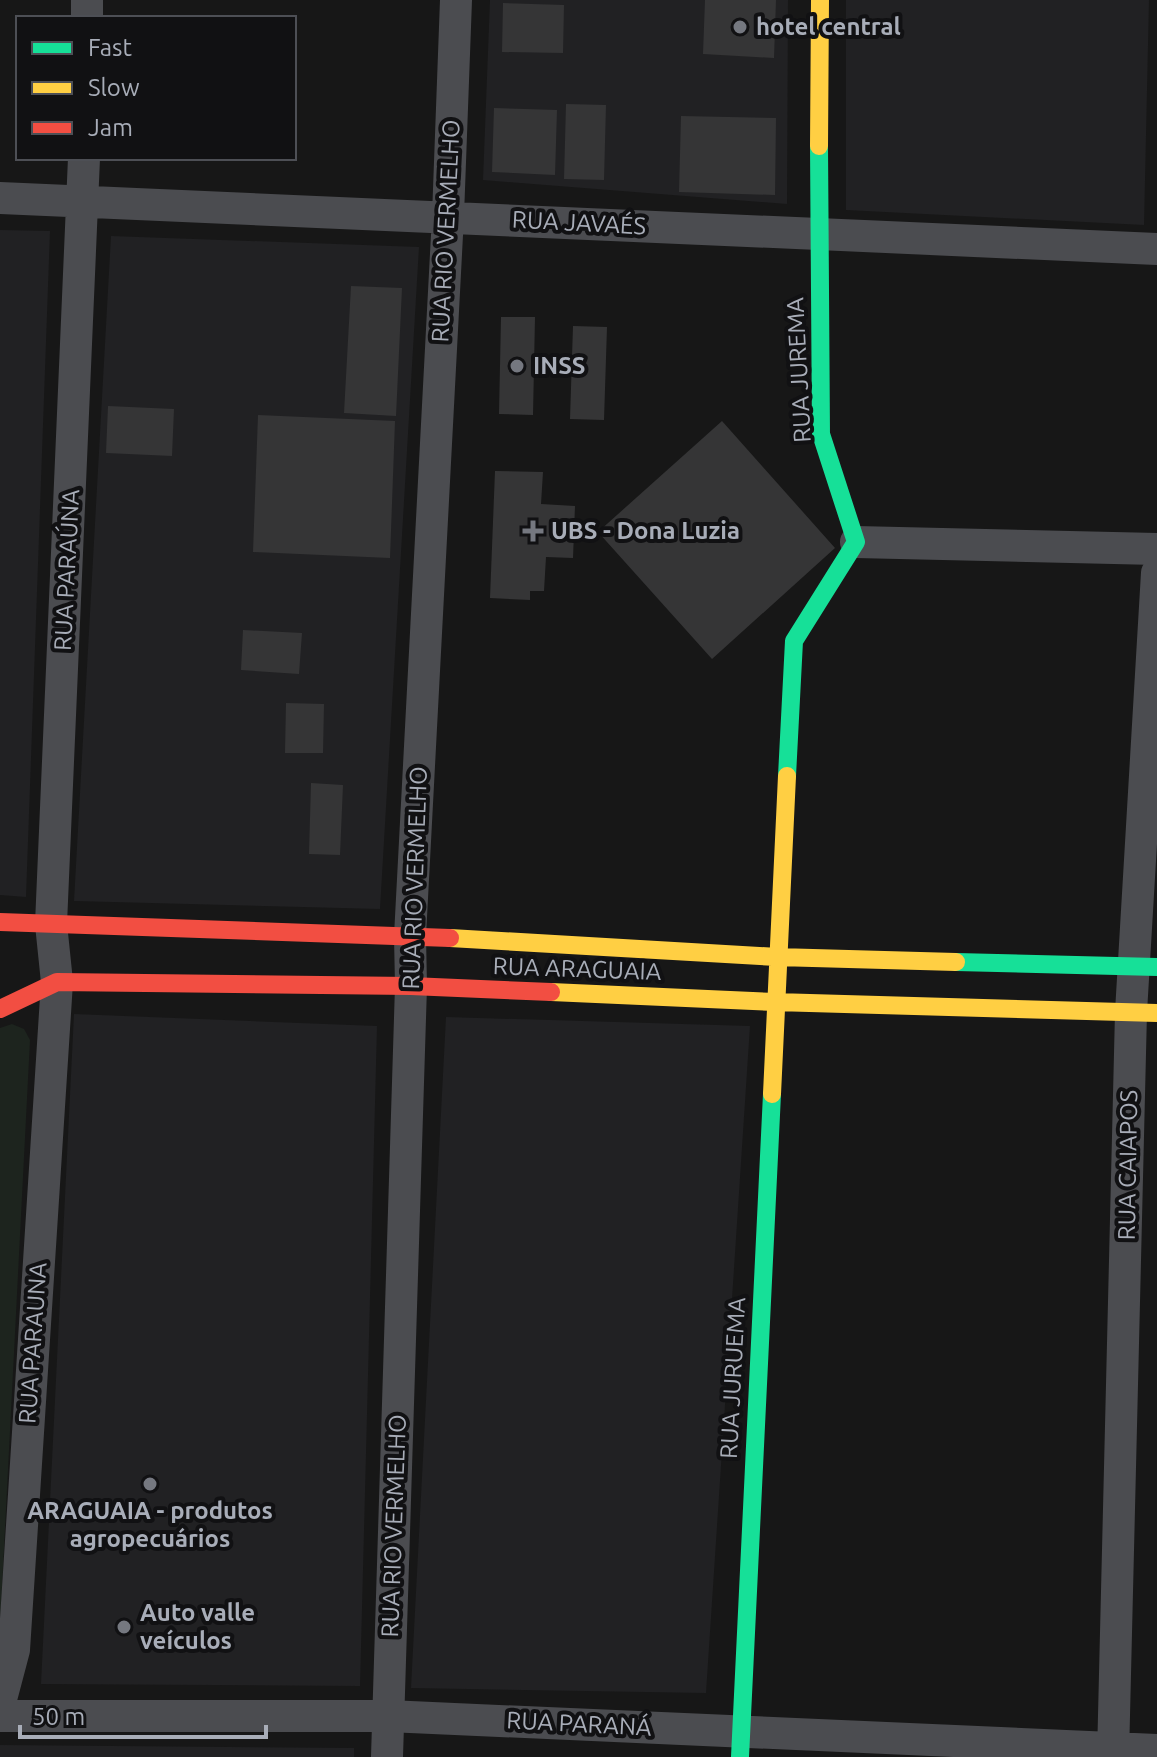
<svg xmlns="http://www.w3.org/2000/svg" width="1157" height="1757" font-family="Ubuntu,sans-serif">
  <rect width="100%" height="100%" fill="#171717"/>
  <path fill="#212123" d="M490 0H788L787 204 483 180Z
    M846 0H1149L1144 225 846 210Z
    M0 230 50 231 26 897 0 895Z
    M111 236 419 247 380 909 74 901Z
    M74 1014 377 1026 360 1686 41 1684Z
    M446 1017 750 1026 706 1693 411 1688Z
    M0 1745 354 1748V1757H0Z"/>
  <path fill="#1d241e" d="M12 1024 24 1029 30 1040 0 1626V1028Z"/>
  <path fill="#353536" d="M705 0H776L774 58 703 54Z
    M503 3 564 5 563 53 502 52Z
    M566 104 606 105 604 180 564 179Z
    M494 108 557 110 555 175 492 172Z
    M681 116 776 118 775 195 679 192Z
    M351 286 402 288 396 416 344 413Z
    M501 317H535L533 415 499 414Z
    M573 326 607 327 604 420 570 419Z
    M108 406 174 409 172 456 106 453Z
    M258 415 395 421 390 558 253 552Z
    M722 421 835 548 712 659 598 532Z
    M495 471 543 472 541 504 575 506 573 558 546 557 544 591H530V600L490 598Z
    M243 630 302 633 299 674 241 670Z
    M286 703 324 704 323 753H285Z
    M311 783 343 785 340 855 309 854Z"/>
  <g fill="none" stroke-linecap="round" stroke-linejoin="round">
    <path stroke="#4b4c50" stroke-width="32" d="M87 18V0
      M0 198 1157 249
      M856 542 1157 549
      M0 1703 14 1650 57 982 51 924 84 158
      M0 1716H388L1157 1750
      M387 1757 411 986 410 936 448 216 456 0
      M1113 1757 1131 1012 1157 573"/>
    <path stroke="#16e098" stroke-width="18" d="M787 776 794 641 856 542 821 434 819 146
      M956 962 1157 967
      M740 1757 772 1094"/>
    <path stroke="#ffcf43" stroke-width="18" d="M819 146 820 0
      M450 938 777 957 956 962
      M551 992 775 1002 1157 1013
      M772 1094 787 776"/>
    <path stroke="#f24e42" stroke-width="18" d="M0 922 450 938
      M0 1009 57 982 411 986 551 992"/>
  </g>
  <g fill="#757880" stroke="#111113" stroke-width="3">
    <circle cx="740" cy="27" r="8"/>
    <circle cx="517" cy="366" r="8"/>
    <path d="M529 519h8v8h8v8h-8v8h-8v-8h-8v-8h8z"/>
    <circle cx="150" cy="1484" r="8"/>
    <circle cx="124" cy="1627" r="8"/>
  </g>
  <g text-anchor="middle" stroke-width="8" stroke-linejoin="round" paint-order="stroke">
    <g font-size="24" font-weight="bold" fill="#a8adb8" stroke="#111113" text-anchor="start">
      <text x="756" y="35">hotel central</text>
      <text x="533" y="374">INSS</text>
      <text x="551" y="539">UBS - Dona Luzia</text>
      <text x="150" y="1519" text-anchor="middle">ARAGUAIA - produtos<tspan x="150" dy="28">agropecuários</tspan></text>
      <text x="140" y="1621">Auto valle<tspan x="140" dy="28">veículos</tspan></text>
    </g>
    <g font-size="24" fill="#a8adb8" stroke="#111113">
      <text transform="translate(579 223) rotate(3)" y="8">RUA JAVAÉS</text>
      <text transform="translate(446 231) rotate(-87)" y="8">RUA RIO VERMELHO</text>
      <text transform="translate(799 370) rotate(-93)" y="8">RUA JUREMA</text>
      <text transform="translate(67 570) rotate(-87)" y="8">RUA PARAÚNA</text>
      <text transform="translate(415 878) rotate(-88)" y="8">RUA RIO VERMELHO</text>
      <text transform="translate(577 969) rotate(2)" y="8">RUA ARAGUAIA</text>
      <text transform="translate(1128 1165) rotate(-89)" y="8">RUA CAIAPOS</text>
      <text transform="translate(33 1343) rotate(-86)" y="8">RUA PARAUNA</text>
      <text transform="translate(733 1378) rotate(-87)" y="8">RUA JURUEMA</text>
      <text transform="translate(394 1526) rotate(-88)" y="8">RUA RIO VERMELHO</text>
      <text transform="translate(579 1724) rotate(3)" y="8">RUA PARANÁ</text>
    </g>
  </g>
  <rect x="16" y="16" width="280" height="144" fill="#111113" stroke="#4d4f55" stroke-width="2"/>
  <rect x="32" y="42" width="40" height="12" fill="#16e098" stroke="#4d4f55" stroke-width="2"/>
  <text x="88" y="56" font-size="24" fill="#a8adb8">Fast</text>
  <rect x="32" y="82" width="40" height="12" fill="#ffcf43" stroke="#4d4f55" stroke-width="2"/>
  <text x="88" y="96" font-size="24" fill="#a8adb8">Slow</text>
  <rect x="32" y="122" width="40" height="12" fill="#f24e42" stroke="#4d4f55" stroke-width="2"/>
  <text x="88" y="136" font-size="24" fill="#a8adb8">Jam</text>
  <path d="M20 1725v12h246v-12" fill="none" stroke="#a8adb8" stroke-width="4"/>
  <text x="32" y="1725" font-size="24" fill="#a8adb8" stroke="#111113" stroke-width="6" paint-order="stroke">50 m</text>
</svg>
